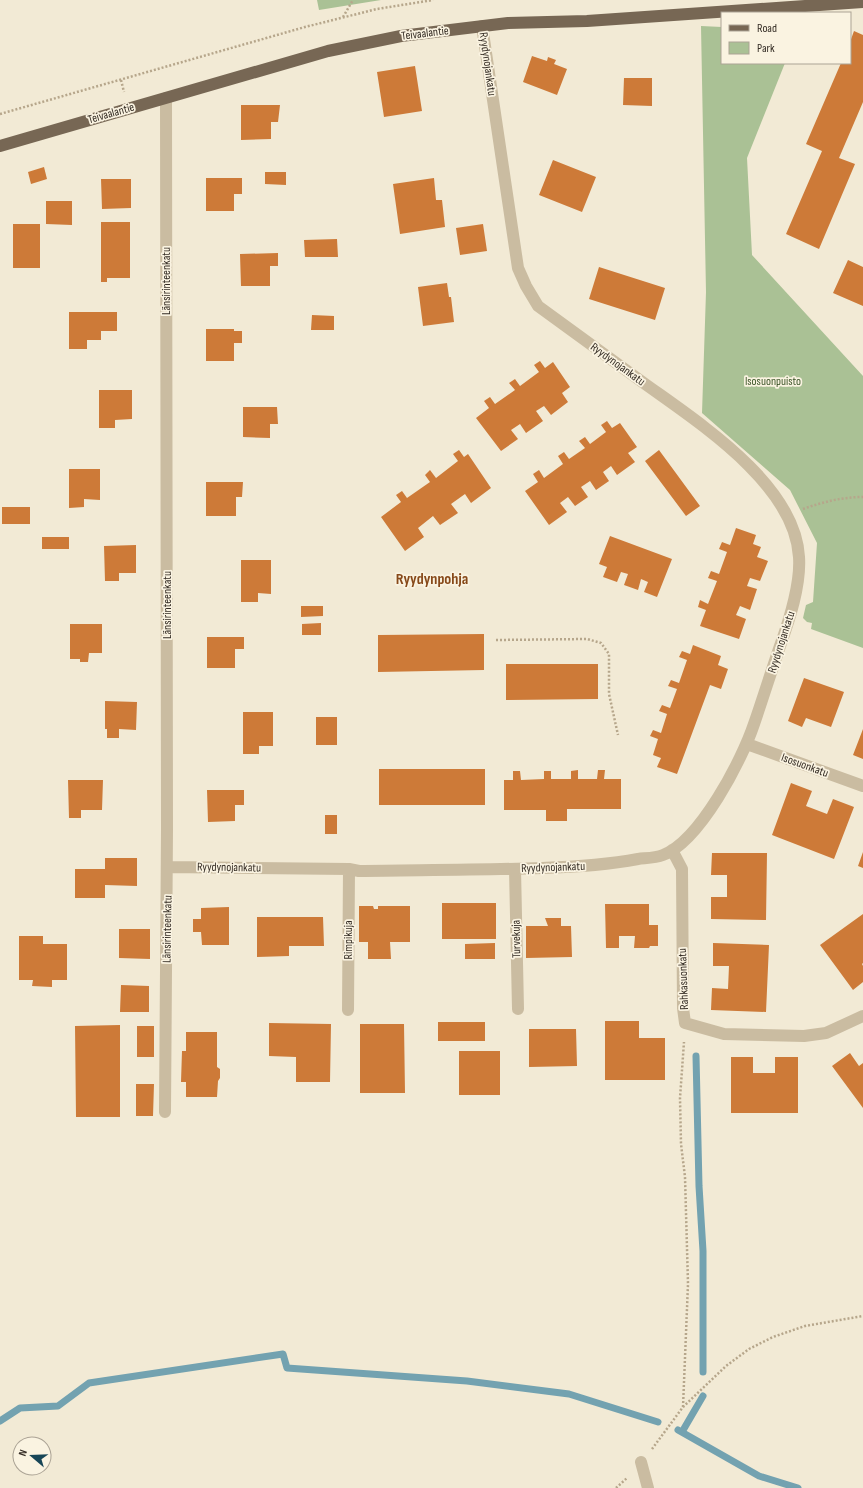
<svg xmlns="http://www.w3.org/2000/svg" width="863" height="1488" font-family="'Sofia Sans Condensed',sans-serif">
  <rect width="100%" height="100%" fill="#f2ead5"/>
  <path fill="#aac195" d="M317 0H381L319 10Z
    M701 26 722 27V63H785L747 158 752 255 863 376V648L811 629 812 623 807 622 803 618 806 605 813 602 817 543 790 490 702 413 706 292Z"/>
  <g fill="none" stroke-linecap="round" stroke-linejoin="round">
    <path stroke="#73a2b0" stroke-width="7" d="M696 1056 699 1186 703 1251V1372
      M0 1421 20 1408 58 1406 89 1383 283 1354 287 1368 467 1381 569 1394 658 1422
      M678 1430 759 1476 798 1488
      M682 1432 703 1396"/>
  </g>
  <path fill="#cd7a38" d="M854 31 863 35V102L839 158 855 164 819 249 786 234 822 151 806 144 841 63H850V42Z
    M532 56 547 61 548 57 556 60 554 64 567 69 557 95 523 82Z
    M415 66 422 111 384 117 377 72Z
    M624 78H652V106L623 105Z
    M241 105H280L278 122H271V139L241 140Z
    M553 160 596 177 582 212 539 195Z
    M44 167 47 179 31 184 28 172Z
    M265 172H286V185L265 184Z
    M206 178H242V194H234V211H206Z
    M434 178 436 200H442L445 227 400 234 393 184Z
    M101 179H131V208L102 209Z
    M46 201H72V225L46 224Z
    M101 222H130V278H107V282H101Z
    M13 224H40V268H13Z
    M483 224 487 251 460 255 456 228Z
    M337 239 338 257H305L304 240Z
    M278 253V266H270V286H241L240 254Z
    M848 260 863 267V306L833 293Z
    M599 267 665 288 655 320 589 299Z
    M447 283 449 297H451L454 322 423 326 418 287Z
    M69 312H117V331H101V340H87V349H69Z
    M312 315 334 316V330H311Z
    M206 329H234V331H242V343H234V361H206Z
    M540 361 545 368 553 362 570 387 562 393 568 402 551 415 544 406 536 411 543 421 526 433 520 424 511 430 518 439 501 451 476 418 489 408 484 401 490 397 495 404 515 390 509 383 515 379 520 386 539 372 534 365Z
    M99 390H132V419L115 420V428H99Z
    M243 407H277L278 424H270V438L243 437Z
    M607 421 612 428 620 423 637 447 628 453 635 462 617 475 611 466 603 472 609 481 596 490 590 481 581 487 588 497 575 506 568 497 560 503 567 512 549 525 525 491 538 482 533 474 539 470 544 478 563 464 558 456 564 452 569 459 585 448 579 441 585 437 590 444 606 432 601 425Z
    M459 450 464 457 468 454 491 488 471 503 465 494 451 504 458 513 440 525 433 516 418 528 424 537 405 551 381 517 401 502 396 495 402 491 407 498 430 482 425 475 430 470 436 478 458 461 453 454Z
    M659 450 700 506 686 516 645 461Z
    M69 469H100V500L84 499V507L69 508Z
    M206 482H243L242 497H236V516H206Z
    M2 507H30V524H2Z
    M736 528 756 535 753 544 761 547 757 557 768 561 760 581 750 578 747 586 757 589 750 610 740 606 736 615 746 619 739 639 700 626 706 610 698 607 700 600 708 604 717 581 708 578 711 571 719 574 727 552 719 549 722 542 730 545Z
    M610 536 672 559 657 597 644 592 648 582 641 579 638 590 624 585 628 574 621 572 617 582 603 577 607 567 599 564Z
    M42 537H69V549H42Z
    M136 545V573H119V581H105L104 546Z
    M241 560H271V594L258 593V602H241Z
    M301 606H323V616L301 617Z
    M321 623V635H302V624Z
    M70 624H102V653H89L88 662H80V659H70Z
    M484 634V670L378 672V635Z
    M207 637H244V649H235V668H207Z
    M693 645 721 656 718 665 728 669 721 689 710 685 677 774 657 767 661 758 653 755 658 739 650 736 653 730 661 733 667 714 659 711 662 705 670 708 677 689 668 686 671 680 679 683 687 660 679 657 682 651 690 654Z
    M506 664H598V699L506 700Z
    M804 678 844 692 831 727 806 718 802 727 788 721Z
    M105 701 137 702 136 730 119 729V738H107V729H105Z
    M243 712H273V746H259V754H243Z
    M316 717H337V745H316Z
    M863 729V759L853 755Z
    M379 769H485V805H379Z
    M578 770V779H597L598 770H605L604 779H621V809H567V821H546V810H504V780H513V771H520L521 780 544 779V771H551V779H571V771Z
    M68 780H103L102 810H81V818H69Z
    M791 783 812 791 806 806 827 814 833 799 854 807 834 859 772 835Z
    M207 790H244V805H235V821L208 822Z
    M325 815H337V834H325Z
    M863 852V868L858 866Z
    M712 853H767L766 920 711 919V897H727V875H711Z
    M105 858H137V886L105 885V898H75V869H105Z
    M442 903H496V939H442Z
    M605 904H649V925H658V946H650L649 948H634L635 936H619V948H606Z
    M359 906H373L374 909H378V906H410V942H390L391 959H368V942H359Z
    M229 907V945H202L201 932H193V919H201V908Z
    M863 914V963L862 964 863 966V982L853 990 820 945Z
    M257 917H323L324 946H289V956L257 957Z
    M545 918H561V926H571L572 957 526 958V926H548Z
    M119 929H150V959L119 958Z
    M19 936H43V944H67V980H52V987L32 986 33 980H19Z
    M495 943V959H465V944Z
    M713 943 769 945 766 1012 711 1010 712 988 728 989 729 966H713Z
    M121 985 149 986V1012H120Z
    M605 1021H639V1038H665V1080H605Z
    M438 1022H485V1041H438Z
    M269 1023 331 1024 330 1082H296V1057L269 1056Z
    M360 1024H404L405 1093H360Z
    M120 1025V1117H76L75 1026Z
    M137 1026H154V1057H137Z
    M529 1029H576L577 1066 529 1067Z
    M186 1032H217V1067L220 1069V1078L218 1081 217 1097H186V1082H181L182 1051H186Z
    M459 1051H500V1095H459Z
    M850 1053 859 1066 863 1063V1108L832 1066Z
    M731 1057H753V1073H775V1057H798V1113H731Z
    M136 1084H154L153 1116H136Z"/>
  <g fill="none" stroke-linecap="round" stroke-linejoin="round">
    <path stroke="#b6a68b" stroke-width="2.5" stroke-dasharray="2 2" stroke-linecap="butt" d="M343 17 353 0
      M121 80 124 92
      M0 114 305 27 377 9 433 0
      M803 509C823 502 842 497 863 497
      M496 640 587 639 601 643 609 654V694L618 735
      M683 1407 688 1284 685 1177 681 1144 680 1098 684 1042
      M652 1449 683 1407 726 1366 749 1349 773 1337 805 1326 863 1316
      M616 1488 627 1478"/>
    <path stroke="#cabca1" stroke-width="12" d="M747 744 863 786
      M672 850 682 869 683 1008 685 1023 724 1034 804 1036 826 1033 863 1016
      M167 867 349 869 359 871C420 870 481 870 542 868 574 867 606 865 638 859 646 858 655 858 663 855 700 841 742 760 754 724 763 698 771 672 780 646 789 621 801 585 799 557 795 483 696 421 641 381 607 356 572 331 538 306L526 286 518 268 482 26
      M515 869 518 1009
      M348 1010 349 869
      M165 1112 167 829 166 98
      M641 1462 648 1488"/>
    <path stroke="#776754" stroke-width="12" d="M0 146 328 51 401 36 508 23 587 21 863 2"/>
  </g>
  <g text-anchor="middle" stroke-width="3.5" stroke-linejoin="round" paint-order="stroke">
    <g font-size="12" fill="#342c24" stroke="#faf3e1">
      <text transform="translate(425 33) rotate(-7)" y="4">Teivaalantie</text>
      <text transform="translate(488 64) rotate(82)" y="4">Ryydynojankatu</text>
      <text transform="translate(111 113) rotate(-16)" y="4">Teivaalantie</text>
      <text transform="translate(166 281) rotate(-90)" y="4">Länsirinteenkatu</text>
      <text transform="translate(618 364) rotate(36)" y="4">Ryydynojankatu</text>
      <text transform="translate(167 605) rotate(-90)" y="4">Länsirinteenkatu</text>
      <text transform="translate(781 642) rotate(-72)" y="4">Ryydynojankatu</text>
      <text transform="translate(805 765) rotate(20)" y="4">Isosuonkatu</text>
      <text transform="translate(229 867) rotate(1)" y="4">Ryydynojankatu</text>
      <text transform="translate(553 867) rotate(-2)" y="4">Ryydynojankatu</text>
      <text transform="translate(167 929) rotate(-89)" y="4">Länsirinteenkatu</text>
      <text transform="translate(516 939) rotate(-91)" y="4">Turvekuja</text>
      <text transform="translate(348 940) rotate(-90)" y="4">Rimpikuja</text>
      <text transform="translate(683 979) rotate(-92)" y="4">Rahkasuonkatu</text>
    </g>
    <g font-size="12" fill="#3a5327" stroke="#faf3e1">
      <text x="773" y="385">Isosuonpuisto</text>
    </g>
    <g font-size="16" font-weight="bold" fill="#874919" stroke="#faf3e1">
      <text x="432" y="584">Ryydynpohja</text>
    </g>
  </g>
  <rect x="721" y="12" width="130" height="52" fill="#faf3e1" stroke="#aba395"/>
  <rect x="729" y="25" width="20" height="6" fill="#776754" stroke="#aba395"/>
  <text x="757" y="32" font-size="12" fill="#342c24">Road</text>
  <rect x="729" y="42" width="20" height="12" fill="#aac195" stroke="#aba395"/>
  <text x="757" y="52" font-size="12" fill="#342c24">Park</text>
  <g transform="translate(32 1456) rotate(289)"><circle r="19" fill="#faf3e1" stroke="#aba395"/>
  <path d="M0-3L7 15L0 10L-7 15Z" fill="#184657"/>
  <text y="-6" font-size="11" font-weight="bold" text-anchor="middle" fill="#342c24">N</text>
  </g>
</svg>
